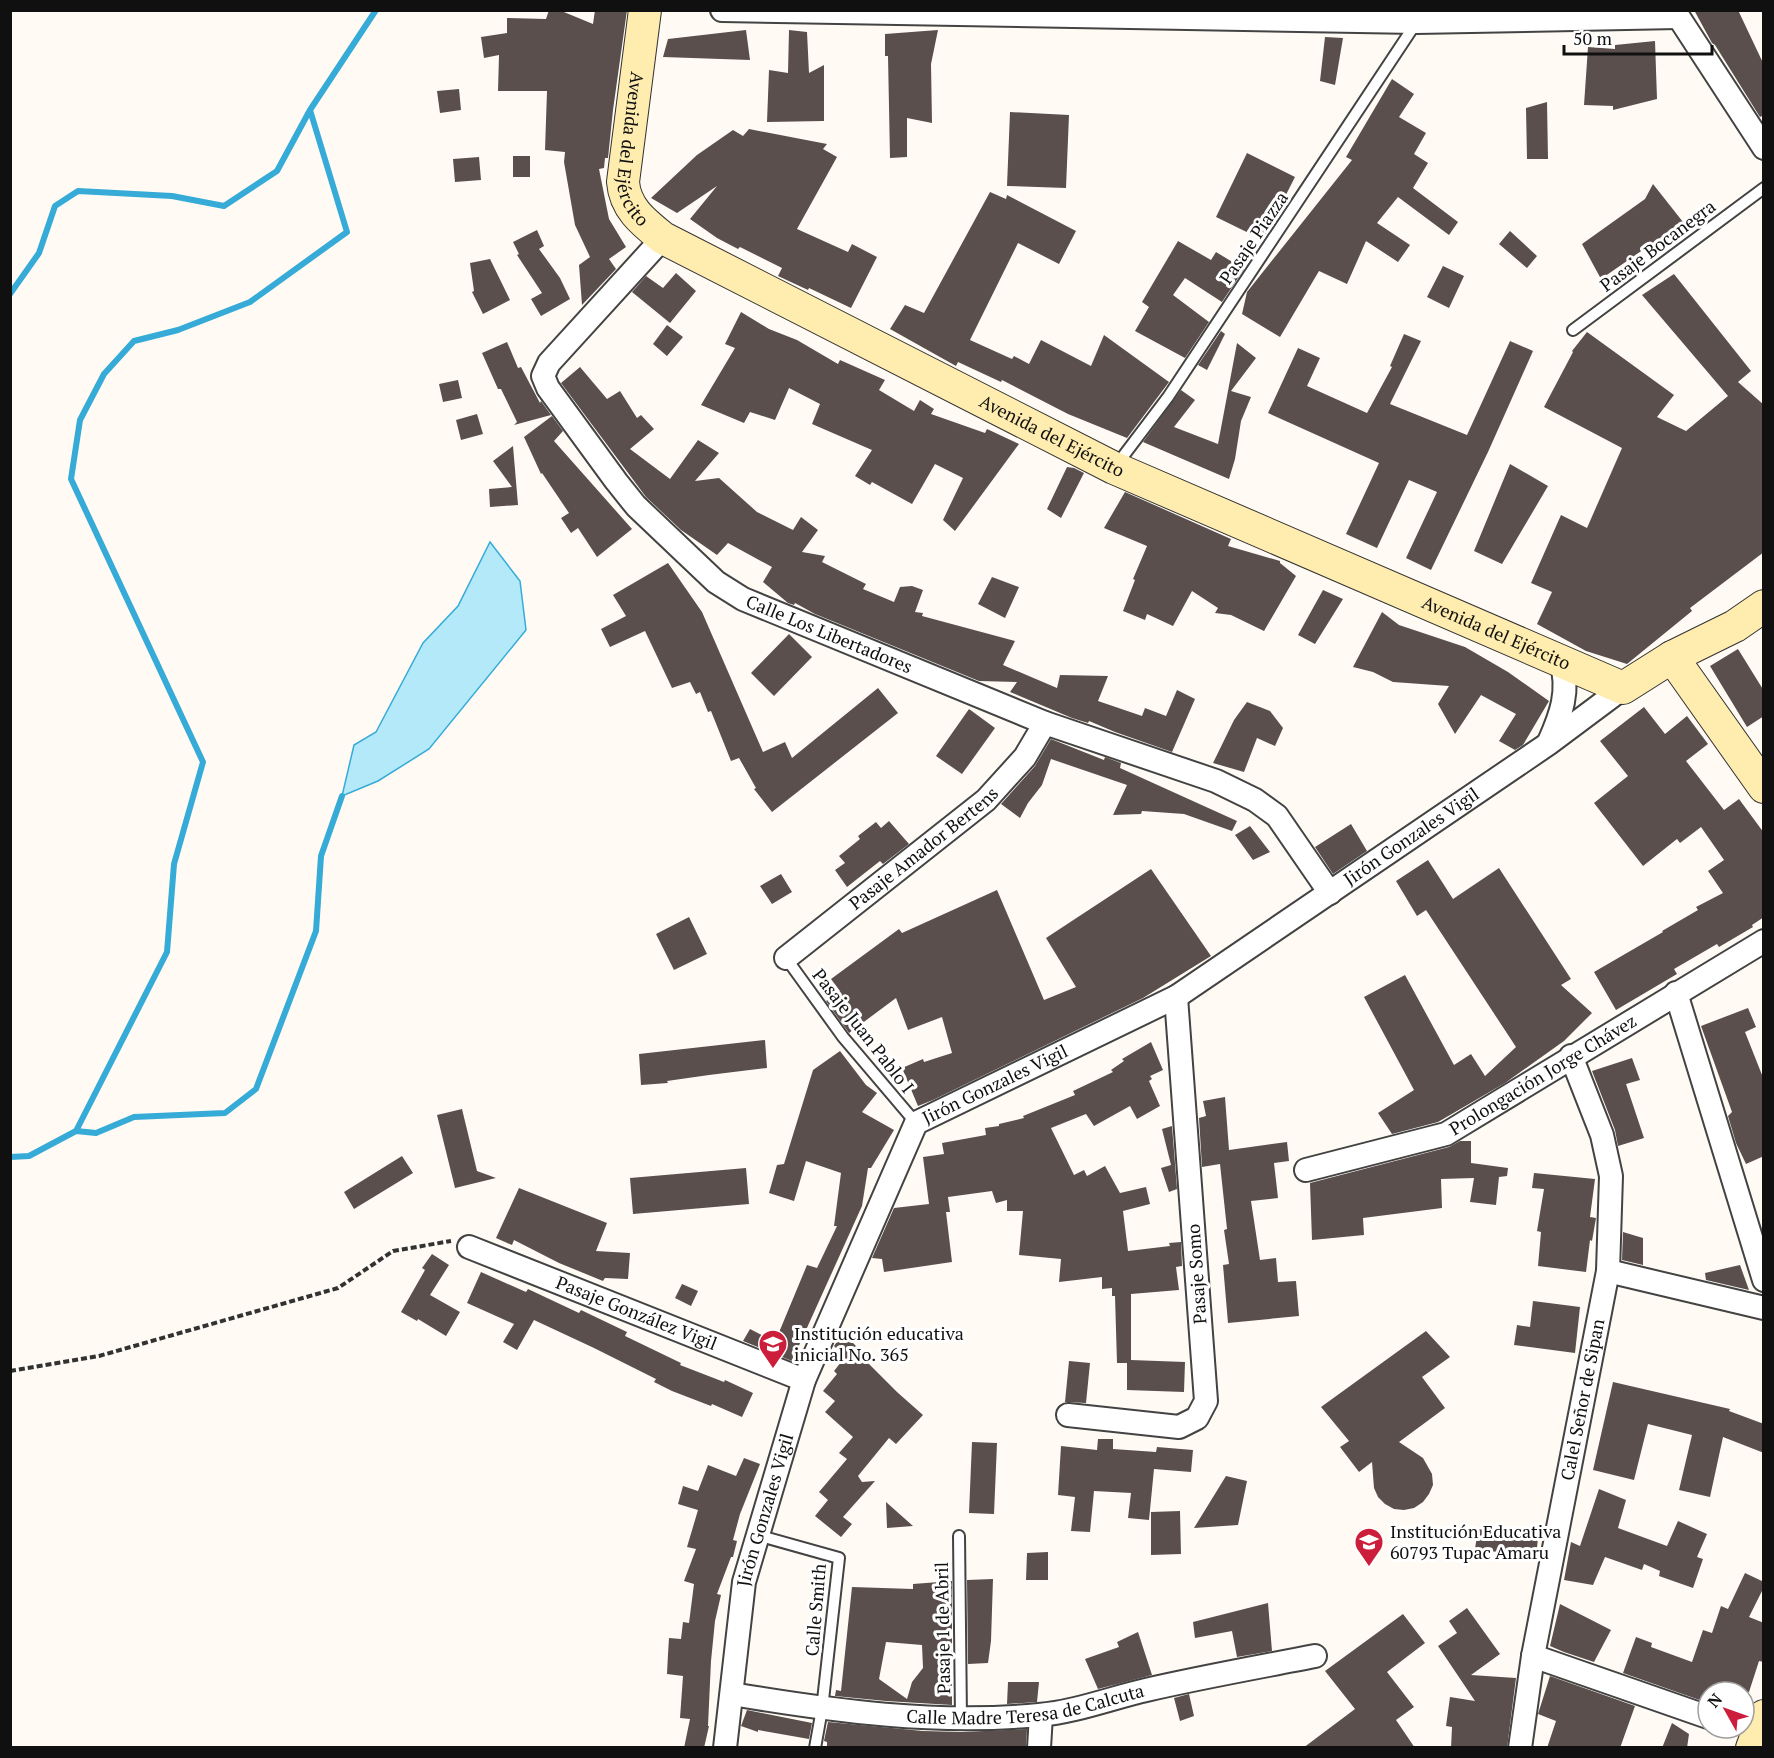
<svg xmlns="http://www.w3.org/2000/svg" width="1774" height="1758" font-family="'PT Serif',serif">
  <rect width="100%" height="100%" fill="#fffbf4"/>
  <path fill="#b4e9fa" stroke="#36abd7" stroke-width="1.5" d="M490 542 520 581 526 630 429 749 378 781 342 796 354 745 376 732 423 643 458 606Z"/>
  <g fill="none" stroke-linecap="round" stroke-linejoin="round">
    <path stroke="#36abd7" stroke-width="6" d="M10 294 39 253 55 206 78 191 172 196 224 206 277 171 310 110
      M76 1131 96 1133 134 1117 225 1113 256 1089 316 931 321 856 342 796
      M10 1157 29 1156 76 1131 167 952 174 864 203 762 71 479 80 420 104 374 134 341 178 330 250 302 347 232 310 110 376 10"/>
  </g>
  <path fill="#5a4f4c" fill-rule="evenodd" d="M549 10H559L593 24 595 10H627L613 110 608 158H605L604 168 599 169 609 219 626 247 609 259 616 269 582 305 579 265 590 257 575 225 564 162 565 152 545 150 547 91H498L499 55 484 58 481 37 507 33V18L546 19Z
    M1694 10H1738L1764 65V115L1760 117 1715 45 1712 43Z
    M746 30 750 60 663 57 668 39Z
    M789 30 807 32 809 73 824 65V121L767 122 769 70 788 73Z
    M938 30 931 64 932 123 907 118V157L890 158 888 56H885V34Z
    M1325 37 1343 38 1335 85 1320 81Z
    M1655 41 1657 99 1613 110V106L1584 105 1588 47 1615 49V45Z
    M1392 79 1414 94 1399 117 1426 133 1414 154 1428 163 1413 188 1458 222 1449 235 1398 197 1377 223 1410 245 1398 262 1366 241 1347 284 1319 271 1280 337 1242 314 1247 292 1352 160 1346 157Z
    M459 89 461 110 440 113 437 91Z
    M1547 102 1548 159H1527L1526 108Z
    M1010 112 1069 115 1066 188 1007 186Z
    M749 129 827 144 823 149 837 157 797 229 848 252 852 244 877 257 851 308 809 288 808 290 778 276 782 268 740 247 738 249 717 238 690 219 717 186 677 213 651 198 697 155 733 130 743 136Z
    M1247 153 1295 177 1263 240 1216 217Z
    M513 156H530V177H513Z
    M479 157 481 180 455 182 453 159Z
    M1653 184 1683 222 1601 279 1582 244 1645 199Z
    M990 192 1006 199 1007 195 1076 231 1059 264 1018 243 970 340 1012 359 1014 356 1029 364 1041 340 1091 366 1104 335 1169 382 1127 438 1068 414 1002 380 1001 382 958 362 956 366 890 329 905 305 924 313Z
    M537 230 544 246 539 249 560 278 570 299 541 316 531 299 542 293 517 255 519 254 513 242Z
    M1510 231 1537 256 1527 268 1499 244Z
    M1178 241 1211 260 1216 252 1244 269 1222 302 1185 278 1173 295 1209 322 1185 358 1135 331 1149 307 1142 302Z
    M490 259 510 300 483 314 472 292 474 291 470 263Z
    M1443 266 1464 276 1449 308 1427 297Z
    M676 273 696 291 670 323 632 292 646 276 663 288Z
    M1674 274 1751 371 1738 382 1764 405V552L1690 608 1692 611 1627 664 1586 651 1537 624 1552 592 1531 583 1561 515 1587 528 1622 448 1544 407 1573 352 1572 351 1587 332 1674 395 1657 417 1686 431 1728 396 1642 295Z
    M741 312 769 329 797 340 838 364 840 360 885 380 879 390 914 411 920 400 934 409 931 414 985 433 987 429 1019 444 955 531 943 520 963 478 935 464 912 504 872 482 870 485 855 476 872 450 812 424 820 404 789 388 775 420 750 412 744 423 701 405 735 348 725 344Z
    M667 325 683 337 667 356 653 344Z
    M1221 331 1225 334 1207 370 1198 365Z
    M1404 334 1421 341 1390 404 1467 435 1510 341 1533 351 1488 452 1431 570 1406 558 1437 492 1409 480 1377 548 1346 534 1379 463 1268 413 1298 348 1320 358 1307 386 1367 413 1392 367 1390 366Z
    M507 342 518 368 521 367 540 403 541 401 551 415 514 425 517 422 501 389H498L482 353Z
    M1237 343 1256 358 1231 391 1251 397 1241 421 1235 459 1229 479 1143 442 1181 390 1195 400 1174 427 1218 444Z
    M580 367 607 399 620 391 637 418 641 415 654 429 630 449 670 479 698 440 719 453 695 481 719 478 757 512 793 530 801 517 818 530 802 552 825 556 822 562 866 584 863 589 894 602 900 587 912 586 923 590 915 612 923 613 922 616 1015 641 1003 665 1057 688 1060 675 1108 676 1098 701 1142 716 1145 708 1166 716 1177 690 1195 699 1172 752 1115 732 1089 721 1088 723 1072 718 1010 692 1017 682 979 681 815 614 795 603 794 605 788 603 763 582 772 567 728 543 717 555 681 530 646 497 561 383Z
    M458 380 462 398 443 402 439 384Z
    M477 414 483 434 461 440 456 420Z
    M552 416 563 431 554 441 632 529 597 557 578 528 571 533 561 518 569 513 542 473 541 474 524 437Z
    M513 446 518 505 490 507 489 489 512 487 493 461Z
    M1510 464 1548 486 1502 564 1474 551Z
    M1067 467 1074 468 1084 473 1061 518 1047 509Z
    M1125 492 1231 539 1228 546 1280 561V563L1296 576 1264 631 1231 615 1215 613 1218 608 1192 591 1173 626 1147 614 1145 620 1123 611 1135 580 1133 579 1147 546 1104 528Z
    M668 563 702 612 763 752 785 742 792 758 878 688 898 713 772 812 754 789 756 788 739 758 731 761 711 711 708 712 700 692 696 694 690 682 672 688 645 631 610 647 601 629 626 616 613 595Z
    M992 577 1019 587 1005 618 978 604Z
    M1323 590 1343 599 1315 644 1298 635Z
    M1382 612 1399 625 1465 647 1508 672 1549 701 1523 745 1515 750 1499 741 1516 714 1481 695 1455 734 1438 704 1449 686 1393 682 1373 672 1353 667Z
    M789 634 812 657 774 696 751 673Z
    M1738 649 1764 691V716L1747 727 1710 666Z
    M1247 702 1270 711 1283 728 1275 746 1257 738 1244 772 1213 763 1234 720Z
    M1644 707 1665 734 1687 716 1708 744 1686 761 1724 810 1739 799 1764 833V917L1752 925 1753 927 1719 947 1717 944 1674 969 1677 974 1616 1010 1594 972 1663 932 1662 931 1698 910 1696 907 1723 893 1708 871 1724 860 1701 827 1680 843 1677 839 1643 866 1594 803 1628 776 1600 741Z
    M969 709 995 728 962 774 936 756Z
    M1051 739 1104 760 1105 757 1121 763 1120 768 1237 821 1232 831 1184 814 1142 811 1141 814 1113 815 1127 785 1051 759 1042 785 1028 803 1020 818 1001 804 1035 766Z
    M889 821 909 844 883 864 880 861 847 887 835 870 845 863 839 856 860 839 858 836 876 822 881 828Z
    M1351 824 1367 851 1333 874 1315 847Z
    M1250 826 1270 852 1253 860 1235 835Z
    M1428 860 1453 899 1499 868 1571 979 1561 985 1592 1013 1564 1041 1505 1083 1438 1122 1392 1134 1378 1113 1414 1090 1364 997 1405 975 1454 1065 1471 1054 1485 1076 1516 1047 1426 910 1417 916 1396 881Z
    M1151 869 1211 956 1143 998 933 1100 918 1106 902 1068 923 1059 924 1062 952 1053 942 1017 908 1030 896 998 849 1033 826 1001 840 991 831 979 899 929 902 933 997 890 1044 1000 1076 987 1046 938Z
    M781 874 792 892 772 904 760 886Z
    M689 917 707 954 674 970 656 934Z
    M1748 1008 1756 1027 1745 1032 1764 1080V1156L1746 1164 1736 1143 1728 1116 1732 1112 1701 1026Z
    M765 1040 767 1068 709 1075 667 1081 668 1083 641 1085 639 1054Z
    M1151 1042 1163 1070 1150 1076 1152 1079 1149 1081 1160 1106 1137 1119 1130 1106 1094 1126 1086 1114 1051 1128 1074 1175 1084 1170 1087 1176 1105 1166 1120 1193 1146 1187 1150 1204 1123 1211 1128 1251 1170 1246 1169 1243 1181 1242 1182 1266 1176 1267 1179 1290 1131 1294V1360L1185 1362 1184 1392 1127 1390V1363H1117L1115 1296H1112V1288L1102 1289V1277L1059 1282 1061 1259 1019 1255 1023 1211H1007V1200L996 1203 992 1191 948 1197 950 1212H946L952 1262 884 1272 882 1259 872 1258 894 1208 929 1204 923 1157 944 1154 942 1143 986 1135 985 1128 999 1126V1124L1024 1118 1023 1116 1075 1095 1073 1091 1113 1072 1111 1070 1124 1061 1122 1059Z
    M840 1051 866 1085 877 1093 862 1112 894 1130 871 1168H868L862 1206 792 1361 743 1341 750 1329 775 1342 807 1265 817 1268 837 1226H834L841 1173 806 1161 794 1201 769 1193 777 1165 784 1164 813 1070Z
    M1632 1058 1640 1080 1626 1084 1644 1138 1618 1146 1615 1130 1592 1071Z
    M1225 1097 1229 1150 1287 1142 1289 1161 1274 1163 1278 1198 1251 1201 1260 1260 1276 1258 1278 1282 1296 1281 1299 1316 1228 1323 1223 1265 1229 1264 1224 1230 1227 1229 1220 1164 1202 1167 1199 1118 1206 1116 1203 1101Z
    M462 1109 477 1171 496 1178 455 1188 437 1115Z
    M1172 1126 1177 1189 1169 1192 1161 1168 1171 1165 1162 1129Z
    M1460 1141H1471V1163L1508 1168 1507 1176 1499 1177 1496 1205 1470 1202 1474 1178 1441 1179 1442 1208 1363 1218 1364 1235 1312 1240 1310 1183 1449 1147Z
    M402 1156 413 1173 354 1209 344 1192Z
    M746 1168 749 1204 633 1214 630 1178Z
    M1534 1173 1595 1179 1590 1217 1596 1218 1592 1241 1590 1240 1586 1272 1538 1266 1541 1232 1537 1231 1544 1189 1532 1188Z
    M519 1188 607 1223 596 1251 630 1253 628 1279 605 1278 603 1281 559 1263 514 1240 512 1245 496 1238Z
    M1623 1232 1643 1238V1265L1622 1260Z
    M432 1254 449 1265 430 1295 460 1312 446 1336 418 1319 417 1321 401 1312 425 1270 422 1268Z
    M1740 1265 1749 1290 1706 1280 1705 1273Z
    M481 1272 526 1292 528 1289 579 1313 581 1310 627 1332 625 1336 681 1363 680 1365 724 1382 725 1380 753 1393 742 1417 712 1404 711 1406 672 1391 654 1382 656 1379 594 1348 534 1320 517 1350 503 1342 514 1324 467 1303Z
    M682 1284 698 1291 691 1306 675 1298Z
    M1533 1301 1580 1307 1575 1353 1514 1345 1517 1325 1530 1327Z
    M1426 1331 1450 1357 1422 1377 1445 1408 1399 1442 1423 1458 1432 1474 1433 1485 1429 1494 1423 1502 1414 1508 1404 1510 1394 1509 1385 1504 1378 1497 1374 1488 1372 1462 1359 1472 1340 1447 1349 1441 1321 1407Z
    M843 1333 867 1357 865 1360 897 1392 923 1415 896 1444 889 1438 858 1476 862 1482 875 1481 843 1517 852 1524 841 1537 815 1516 828 1500 819 1492 847 1459 839 1453 853 1437 825 1412 835 1401 823 1391 837 1374 834 1371 845 1357 834 1346Z
    M1069 1361 1090 1363 1086 1403 1065 1402Z
    M1613 1382 1730 1409 1729 1411 1764 1424V1453L1723 1437 1710 1497 1679 1490 1692 1435 1648 1424 1634 1480 1593 1470Z
    M1098 1439H1113V1449L1156 1452 1157 1447 1193 1450 1191 1472 1154 1469 1149 1520 1128 1518 1131 1493 1094 1491 1090 1532 1071 1531 1075 1497 1058 1495 1061 1446 1097 1450Z
    M972 1442 997 1443 994 1514 969 1513Z
    M744 1458 760 1464 740 1514 733 1540 737 1541 733 1557H731L717 1594 721 1595 715 1621 711 1661 708 1726H709L704 1748H684L690 1719 680 1718 683 1676 667 1674 668 1654 669 1638 681 1639 683 1622 689 1623 694 1584 684 1581 696 1549 687 1547 698 1510 678 1504 683 1486 698 1491 708 1465 736 1476Z
    M1226 1476 1247 1481 1238 1525 1194 1528Z
    M1599 1489 1626 1500 1618 1528 1667 1546 1678 1521 1707 1534 1697 1557 1703 1559 1693 1588 1659 1576 1660 1571 1644 1564 1642 1570 1605 1557 1593 1585 1564 1580 1571 1542 1580 1546Z
    M886 1502 913 1526 887 1528Z
    M1180 1511 1181 1554 1151 1555V1512Z
    M1478 1529 1538 1538 1536 1557 1475 1549Z
    M1048 1552V1580H1026L1027 1553Z
    M1745 1573 1764 1582V1587L1749 1617 1764 1623V1662L1759 1661 1749 1692H1708V1703L1623 1673 1636 1637 1652 1643 1651 1647 1692 1662 1703 1630 1712 1633 1721 1606 1728 1609Z
    M993 1579 991 1641 988 1663 968 1664 967 1580Z
    M952 1581V1705L886 1701 835 1696 836 1690 841 1691 852 1587 913 1589V1584ZM886 1642 922 1645 923 1668 912 1682 907 1699 879 1679Z
    M1268 1603 1272 1651 1237 1657 1232 1631 1195 1638 1193 1622Z
    M1560 1604 1611 1630 1594 1662 1564 1652 1550 1646Z
    M1467 1608 1500 1654 1471 1675 1516 1678 1507 1748H1451L1452 1727 1446 1726 1450 1697 1475 1701 1438 1646 1457 1633 1449 1621Z
    M1403 1614 1425 1643 1387 1672 1414 1707 1396 1720 1415 1748H1303L1355 1709 1325 1671Z
    M1138 1632 1152 1675 1098 1689 1085 1659 1119 1647 1117 1642Z
    M1550 1676 1635 1706 1620 1748H1547L1556 1721 1538 1714Z
    M1008 1682H1039L1037 1702 1007 1704Z
    M1189 1694 1194 1716 1180 1721 1174 1698Z
    M747 1710 812 1723 809 1739 758 1730V1732L741 1726Z
    M828 1722 923 1731 962 1732 1027 1729 1026 1748H827V1742L824 1741Z
    M1672 1723 1689 1734 1687 1748H1662Z"/>
  <g fill="none" stroke-linecap="round" stroke-linejoin="round">
    <g stroke="#434343" stroke-width="14">
      <path id="lane" d="M1573 330 1764 188
        M1115 467 1168 397 1416 23
        M786 958 843 1037 916 1123
        M757 1535 839 1558 822 1709 815 1748
        M959 1536 961 1719"/>
    </g>
    <g stroke="#434343" stroke-width="26">
      <g id="street">
        <path d="M722 10 1416 22 1678 17"/>
        <path d="M1674 10 1764 148"/>
        <path id="s1" d="M663 238 549 363 543 376 548 388 616 481 636 506 716 582 743 599 1045 723 1216 781 1255 800 1277 816 1330 893"/>
        <path d="M1549 742C1561 715 1570 691 1561 661"/>
        <path id="s2" d="M786 958 986 800 1025 757 1045 723"/>
        <path d="M1676 993 1764 1280"/>
        <path id="s3" d="M1306 1170 1446 1134 1764 941"/>
        <path id="s4" d="M469 1247 804 1380"/>
        <path d="M1608 1271 1764 1308"/>
        <path d="M1068 1415 1179 1427 1197 1418 1206 1401 1176 997"/>
        <path d="M1533 1656 1708 1717"/>
        <path id="s5" d="M732 1694C833 1711 937 1725 1039 1715 1075 1712 1111 1698 1146 1690 1202 1677 1259 1667 1315 1656"/>
        <path id="s6" d="M725 1748 744 1582 804 1380 916 1123 1176 997 1548 744 1623 688"/>
        <path d="M1039 1748 1041 1715"/>
        <path id="s7" d="M1520 1748 1533 1656 1608 1271 1611 1176 1602 1135 1571 1056"/>
      </g>
    </g>
    <g stroke="#323232" stroke-width="34">
      <g id="secondary">
        <path id="s8" d="M645 10 623 182C625 208 643 222 663 238L1114 468 1623 688 1672 657 1735 626 1764 606"/>
        <path d="M1672 657 1764 787"/>
        <path d="M1752 1748 1764 1716"/>
      </g>
    </g>
    <path stroke="#323232" stroke-width="4" stroke-dasharray="6 3" stroke-linecap="butt" d="M10 1371 99 1356 338 1288 393 1251 451 1241"/>
    <use href="#lane" stroke="#fff" stroke-width="10"/>
    <use href="#street" stroke="#fff" stroke-width="22"/>
    <use href="#secondary" stroke="#ffecaf" stroke-width="32"/>
  </g>
  <defs>
    <g id="school-pin" transform="scale(1.5)"><path d="M0 17L-7.5 6A9.5 9.5 0 1 1 7.5 6Z" fill="#cc1d3b" stroke="#fff"/><path d="M0-5L7-2L0 1L-7-2ZM-4 1L0 2.5L4 1V4Q0 6-4 4Z" fill="#fff"/></g>
  </defs>
  <g fill-rule="evenodd">
    <use href="#school-pin" x="773" y="1344"/>
    <use href="#school-pin" x="1369" y="1542"/>
  </g>
  <g text-anchor="middle" stroke-width="6" stroke-linejoin="round" paint-order="stroke">
    <g font-size="18" fill="#101010" stroke="#fff">
      <text dy="6" stroke="none"><textPath href="#s8" startOffset="142">Avenida del Ejército</textPath></text>
      <text transform="translate(1254 238) rotate(-56)" y="6">Pasaje Piazza</text>
      <text transform="translate(1658 246) rotate(-37)" y="6">Pasaje Bocanegra</text>
      <text dy="6" stroke="none"><textPath href="#s8" startOffset="681">Avenida del Ejército</textPath></text>
      <text dy="6" stroke="none"><textPath href="#s1" startOffset="579">Calle Los Libertadores</textPath></text>
      <text dy="6" stroke="none"><textPath href="#s8" startOffset="1167">Avenida del Ejército</textPath></text>
      <text dy="6" stroke="none"><textPath href="#s6" startOffset="1232">Jirón Gonzales Vigil</textPath></text>
      <text dy="6" stroke="none"><textPath href="#s2" startOffset="176">Pasaje Amador Bertens</textPath></text>
      <text transform="translate(863 1031) rotate(52)" y="6">Pasaje Juan Pablo I</text>
      <text dy="6" stroke="none"><textPath href="#s3" startOffset="258">Prolongación Jorge Chávez</textPath></text>
      <text dy="6" stroke="none"><textPath href="#s6" startOffset="746">Jirón Gonzales Vigil</textPath></text>
      <text transform="translate(1197 1274) rotate(-94)" y="6">Pasaje Somo</text>
      <text dy="6" stroke="none"><textPath href="#s4" startOffset="180">Pasaje González Vigil</textPath></text>
      <text dy="6" stroke="none"><textPath href="#s7" startOffset="354">Calel Señor de Sipan</textPath></text>
      <text dy="6" stroke="none"><textPath href="#s6" startOffset="242">Jirón Gonzales Vigil</textPath></text>
      <text transform="translate(816 1610) rotate(-85)" y="6">Calle Smith</text>
      <text transform="translate(943 1628) rotate(-91)" y="6">Pasaje 1 de Abril</text>
      <text dy="6" stroke="none"><textPath href="#s5" startOffset="296">Calle Madre Teresa de Calcuta</textPath></text>
    </g>
    <g font-size="18" fill="#101010" stroke="#fff" text-anchor="start">
      <text x="794" y="1340">Institución educativa<tspan x="794" dy="21">inicial No. 365</tspan></text>
      <text x="1390" y="1538">Institución Educativa<tspan x="1390" dy="21">60793 Tupac Amaru</tspan></text>
    </g>
  </g>
  <rect width="1774" height="1758" fill="none" stroke="#101010" stroke-width="24"/>
  <g transform="translate(1726 1710) rotate(310)"><circle r="28" fill="#ffffff" stroke="#9f9f9f" stroke-width="1.5"/>
  <path d="M0-4.5L10 22L0 15L-10 22Z" fill="#cc1d3b"/>
  <text y="-9" font-size="16" font-weight="bold" text-anchor="middle" fill="#101010">N</text>
  </g>
  <path d="M1564 45v9h148v-9" fill="none" stroke="#101010" stroke-width="3"/>
  <text x="1573" y="45" font-size="18" fill="#101010" stroke="#ffffff" stroke-width="4.5" paint-order="stroke">50 m</text>
</svg>
